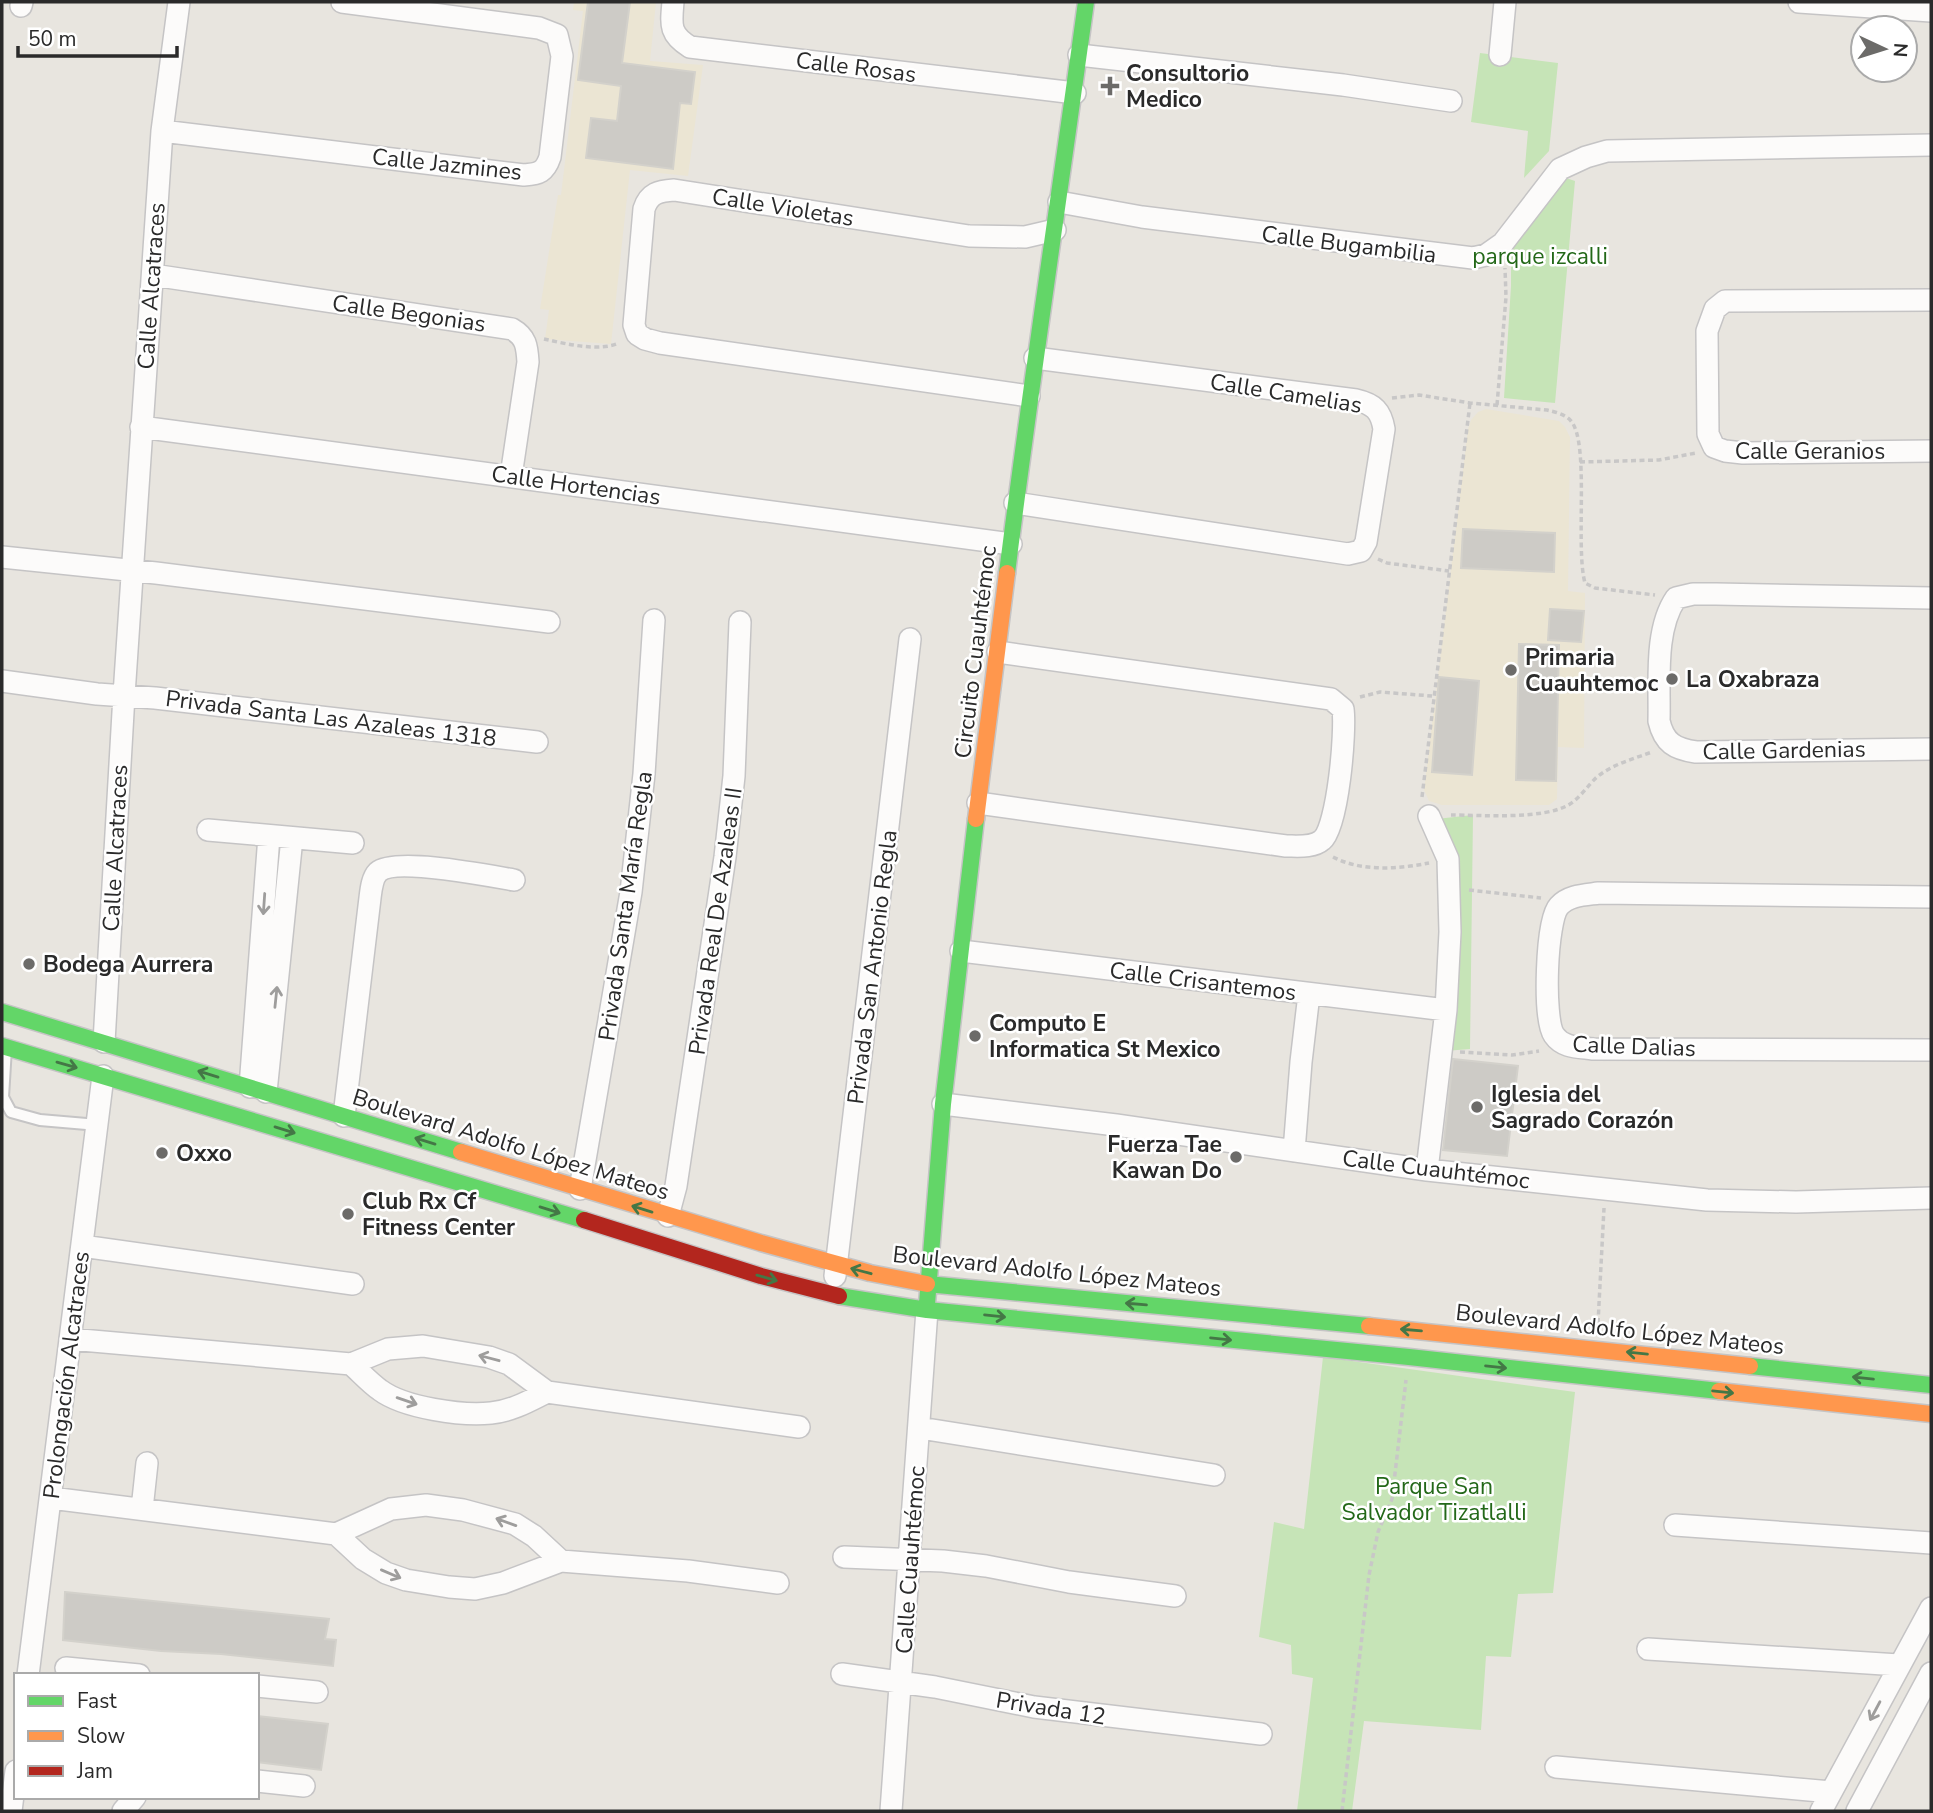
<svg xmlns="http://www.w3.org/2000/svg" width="1933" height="1813" font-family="'Nunito Sans',sans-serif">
  <rect width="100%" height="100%" fill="#e8e5df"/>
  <path fill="#ebe5d3" d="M574 2H656L650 61 703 65 688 176 630 170 611 344 545 339 549 310 540 309 558 195H561L583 11 573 10Z
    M1486 409 1559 421 1565 427 1570 437 1568 591 1585 593 1584 748 1558 747 1557 799 1549 805H1442L1429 801 1424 790 1468 429 1471 420 1478 412Z"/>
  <path fill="#c6e4b7" d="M1480 53 1558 63 1549 151 1524 178 1528 131 1471 122Z
    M1563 177 1575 181 1555 403 1504 398 1511 286V248Z
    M1473 815 1470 1049 1445 1051 1436 819Z
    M1323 1357 1575 1392 1553 1593 1518 1594 1511 1657 1486 1656 1481 1730 1364 1721 1352 1811H1297L1313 1678 1292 1674 1291 1645 1259 1637 1274 1522 1304 1529Z"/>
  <path fill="#cdcbc6" stroke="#d3d1cb" stroke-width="2" d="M588 2H630L622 63 695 72 691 104 680 103 673 169 586 158 591 118 617 121 621 86 578 80Z
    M1463 529 1555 533 1554 572 1461 568Z
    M1550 609 1584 611 1581 642 1548 640Z
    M1519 644 1559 645 1556 781 1516 780Z
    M1439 677 1479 681 1472 775 1432 772Z
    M1453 1059 1518 1066 1507 1156 1443 1150Z
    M65 1592 329 1619 325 1639 336 1640 333 1666 221 1654 161 1651 63 1640Z
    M257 1716 328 1724 321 1770 257 1762Z"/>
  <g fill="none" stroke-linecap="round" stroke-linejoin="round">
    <g stroke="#c5c4c5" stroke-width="14">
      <path id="lane" d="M6 1048 3 1097 11 1112 40 1120 98 1125"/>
    </g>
    <g stroke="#c5c4c5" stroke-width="24">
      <path id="street" d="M673 2C671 25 669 34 690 47L1075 93
        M1799 2 1931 11
        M21 6 22 2
        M1079 55 1343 85 1451 101
        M1500 55 1505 2
        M162 131 524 175C539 174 545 172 550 157L562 56 557 35 539 28 342 2
        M1059 202 1142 217 1473 258 1486 255 1503 243 1560 169 1586 157 1607 151 1931 145
        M153 275 512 329C526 337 527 346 528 362L511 476
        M1931 300 1725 301 1715 309 1707 331 1708 434 1714 447 1725 451 1743 453 1931 451
        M1029 396 660 343 645 339 637 334 634 325 644 209C649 193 659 191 674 190L969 236 1025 237 1055 230
        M141 427 1011 544
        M1015 503 1348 554 1361 551 1366 542 1384 429C1381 411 1374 404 1356 400L1035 358
        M2 557 156 573 549 622
        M1931 598 1716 594H1693L1676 598C1654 630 1660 682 1659 721 1664 743 1675 749 1696 752L1931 749
        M2 681 97 694 155 698 537 742
        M978 803 1286 846C1297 846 1313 848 1322 840 1338 827 1346 731 1343 709L1331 699 998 652
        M208 830 353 843
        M1931 897 1599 893C1585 895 1569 895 1559 906 1546 920 1543 1019 1554 1035 1563 1048 1578 1047 1593 1049L1931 1050
        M961 951 1446 1010
        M104 1042 124 695 162 131 179 2
        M250 1087 269 836
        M266 1092 292 838
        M943 1104 1116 1125 1427 1170 1707 1200 1796 1202 1931 1198
        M344 1116 370 898C371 890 372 878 378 872 395 857 490 876 514 880
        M1294 1151 1301 1062 1309 994
        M1427 1170 1446 1010 1450 932 1448 859 1429 816
        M580 1189 631 892 644 774 654 620
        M668 1216 676 1186 725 857 734 776 740 622
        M82 1246 353 1284
        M835 1276 910 639
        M70 1339 351 1364 388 1349 423 1346 489 1357 509 1364 547 1392 799 1427
        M351 1364C361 1373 370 1383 380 1390 404 1408 462 1416 491 1413 512 1411 529 1401 547 1392
        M920 1428 1214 1475
        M51 1498 336 1534 391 1509 426 1505 463 1510 515 1524 534 1536 561 1561
        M142 1509 147 1463
        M1675 1525 1931 1543
        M336 1534 363 1559 386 1573 406 1580 449 1587 475 1589 503 1583 561 1561 688 1571 778 1583
        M844 1557 943 1561 986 1566 1069 1582 1175 1596
        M1648 1649 1899 1665
        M66 1668 139 1675
        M842 1674 935 1687 1034 1707 1261 1734
        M28 1675 103 1076
        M257 1686 317 1692
        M1556 1767 1831 1792
        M257 1781 304 1786
        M11 1811 16 1771
        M123 1811 135 1797
        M891 1811 927 1310
        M1821 1811 1931 1608
        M1857 1811 1931 1673"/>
    </g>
    <g stroke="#c5c4c5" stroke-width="19">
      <path id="fast" d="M1007 573C1031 382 1060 192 1086 2
        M2 1012 461 1152
        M2 1046 584 1220
        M927 1284 1369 1326
        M839 1296 927 1310 1409 1357 1719 1391
        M927 1304 943 1104 976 819
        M1750 1366 1931 1385"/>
    </g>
    <g stroke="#c5c4c5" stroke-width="19">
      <path id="slow" d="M976 819 1007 573
        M461 1152 761 1243 870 1273 927 1284
        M1369 1326 1750 1366
        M1719 1391 1931 1414"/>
    </g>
    <g stroke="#c5c4c5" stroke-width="19">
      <path id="jam" d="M584 1220 761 1276 839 1296"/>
    </g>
    <path stroke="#c8c7c7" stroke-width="3.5" stroke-dasharray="5 3.5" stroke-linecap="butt" d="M544 339C567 344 598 352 619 343
      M1392 398 1419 395 1470 403 1547 410C1555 412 1565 414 1571 421 1590 443 1575 547 1585 583L1595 588 1655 595
      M1497 405 1506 297 1505 268
      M1580 462 1659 460 1696 453
      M1378 559 1387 563 1449 571
      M1360 697 1380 692 1432 696
      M1422 797 1470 403
      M1451 815C1482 815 1545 820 1570 804 1581 797 1588 785 1597 777 1613 764 1633 759 1652 752
      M1333 857C1362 872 1398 869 1429 863
      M1469 890 1541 898
      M1460 1052 1512 1055 1539 1051
      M1598 1323 1604 1208
      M1342 1811 1369 1575 1378 1532 1392 1499 1406 1380"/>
    <use href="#lane" stroke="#fcfbfa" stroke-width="10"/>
    <use href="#street" stroke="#fcfbfa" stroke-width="21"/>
    <use href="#fast" stroke="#63d668" stroke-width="16"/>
    <use href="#slow" stroke="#ff974d" stroke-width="16"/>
    <use href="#jam" stroke="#b3261e" stroke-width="16"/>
  </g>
  <defs><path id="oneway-shaft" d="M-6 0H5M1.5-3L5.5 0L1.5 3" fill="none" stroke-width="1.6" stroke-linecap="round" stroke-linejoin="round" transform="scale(1.75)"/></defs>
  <g stroke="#9e9d9c">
    <use href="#oneway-shaft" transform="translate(264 904) rotate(94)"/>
    <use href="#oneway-shaft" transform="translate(276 997) rotate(-84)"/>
    <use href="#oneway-shaft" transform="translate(489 1358) rotate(-165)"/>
    <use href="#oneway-shaft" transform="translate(407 1401) rotate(19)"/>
    <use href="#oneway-shaft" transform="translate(506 1522) rotate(-160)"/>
    <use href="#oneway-shaft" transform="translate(391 1574) rotate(23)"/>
    <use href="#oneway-shaft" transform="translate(1875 1711) rotate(118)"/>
  </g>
  <g stroke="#447746">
    <use href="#oneway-shaft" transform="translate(67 1065) rotate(16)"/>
    <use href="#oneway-shaft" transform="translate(208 1074) rotate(-163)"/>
    <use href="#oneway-shaft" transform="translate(285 1130) rotate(17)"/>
    <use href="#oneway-shaft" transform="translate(425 1141) rotate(-163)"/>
    <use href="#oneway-shaft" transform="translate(642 1209) rotate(-163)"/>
    <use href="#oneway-shaft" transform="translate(550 1210) rotate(17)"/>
    <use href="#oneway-shaft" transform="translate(861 1271) rotate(-165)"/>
    <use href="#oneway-shaft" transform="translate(767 1278) rotate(16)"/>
    <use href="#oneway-shaft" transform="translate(1136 1304) rotate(-175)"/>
    <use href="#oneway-shaft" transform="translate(995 1316) rotate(6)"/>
    <use href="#oneway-shaft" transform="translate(1411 1330) rotate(-175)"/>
    <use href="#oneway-shaft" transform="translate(1221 1339) rotate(6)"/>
    <use href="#oneway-shaft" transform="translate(1637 1353) rotate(-174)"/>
    <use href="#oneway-shaft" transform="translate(1496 1367) rotate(6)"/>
    <use href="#oneway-shaft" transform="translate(1863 1378) rotate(-174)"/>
    <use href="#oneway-shaft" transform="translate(1723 1392) rotate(6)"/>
  </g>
  <g fill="#6c6b69" stroke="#fff" stroke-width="2.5">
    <path d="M1106.5 75.5h7v7h7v7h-7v7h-7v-7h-7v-7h7z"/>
    <circle cx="1511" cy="670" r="7"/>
    <circle cx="1672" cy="679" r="7"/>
    <circle cx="29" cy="964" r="7"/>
    <circle cx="975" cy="1036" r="7"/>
    <circle cx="1477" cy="1107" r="7"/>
    <circle cx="162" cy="1153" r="7"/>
    <circle cx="1236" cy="1157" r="7"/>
    <circle cx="348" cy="1214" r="7"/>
  </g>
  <g text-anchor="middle" stroke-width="5" stroke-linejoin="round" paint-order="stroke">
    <g font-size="23" fill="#2a2a2a" stroke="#fff">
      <text transform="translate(856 67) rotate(7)" y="8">Calle Rosas</text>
      <text transform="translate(447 164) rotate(6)" y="8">Calle Jazmines</text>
      <text transform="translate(783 207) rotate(9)" y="8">Calle Violetas</text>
      <text transform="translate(1349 244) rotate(7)" y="8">Calle Bugambilia</text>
      <text transform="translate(151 286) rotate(-86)" y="8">Calle Alcatraces</text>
      <text transform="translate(409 313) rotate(8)" y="8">Calle Begonias</text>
      <text transform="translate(1286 393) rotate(9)" y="8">Calle Camelias</text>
      <text x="1810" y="459">Calle Geranios</text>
      <text transform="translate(576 485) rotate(8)" y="8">Calle Hortencias</text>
      <text transform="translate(975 652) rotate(-83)" y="8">Circuito Cuauhtémoc</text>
      <text transform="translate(331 718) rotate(7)" y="8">Privada Santa Las Azaleas 1318</text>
      <text transform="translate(1784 750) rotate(-1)" y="8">Calle Gardenias</text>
      <text transform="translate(115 848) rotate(-87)" y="8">Calle Alcatraces</text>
      <text transform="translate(625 906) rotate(-82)" y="8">Privada Santa María Regla</text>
      <text transform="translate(715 921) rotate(-82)" y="8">Privada Real De Azaleas II</text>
      <text transform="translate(872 967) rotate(-83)" y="8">Privada San Antonio Regla</text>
      <text transform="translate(1203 981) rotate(7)" y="8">Calle Crisantemos</text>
      <text transform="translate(1634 1046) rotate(2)" y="8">Calle Dalias</text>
      <text transform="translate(511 1144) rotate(17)" y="8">Boulevard Adolfo López Mateos</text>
      <text transform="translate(1436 1169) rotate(7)" y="8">Calle Cuauhtémoc</text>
      <text transform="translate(1057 1271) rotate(6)" y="8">Boulevard Adolfo López Mateos</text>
      <text transform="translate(1620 1329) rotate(6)" y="8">Boulevard Adolfo López Mateos</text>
      <text transform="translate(66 1375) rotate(-83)" y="8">Prolongación Alcatraces</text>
      <text transform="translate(910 1560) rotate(-86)" y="8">Calle Cuauhtémoc</text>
      <text transform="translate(1051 1708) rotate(9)" y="8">Privada 12</text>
    </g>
    <g font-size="23" font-weight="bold" fill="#2a2a2a" stroke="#fff" text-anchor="start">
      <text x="1126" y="81">Consultorio<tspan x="1126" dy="26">Medico</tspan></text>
      <text x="1525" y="665">Primaria<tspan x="1525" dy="26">Cuauhtemoc</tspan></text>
      <text x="1686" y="687">La Oxabraza</text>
      <text x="43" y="972">Bodega Aurrera</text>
      <text x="989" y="1031">Computo E<tspan x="989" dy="26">Informatica St Mexico</tspan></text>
      <text x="1491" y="1102">Iglesia del<tspan x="1491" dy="26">Sagrado Corazón</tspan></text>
      <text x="1222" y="1152" text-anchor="end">Fuerza Tae<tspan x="1222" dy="26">Kawan Do</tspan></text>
      <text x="176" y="1161">Oxxo</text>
      <text x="362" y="1209">Club Rx Cf<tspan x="362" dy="26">Fitness Center</tspan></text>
    </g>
    <g font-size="23" fill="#236818" stroke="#fff">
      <text x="1540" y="264">parque izcalli</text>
      <text x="1434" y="1494">Parque San<tspan x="1434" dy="26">Salvador Tizatlalli</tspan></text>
    </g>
  </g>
  <rect width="1933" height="1813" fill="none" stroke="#2a2a2a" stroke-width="7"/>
  <rect x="14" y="1673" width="245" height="126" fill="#ffffff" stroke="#aaaaaa" stroke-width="2"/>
  <rect x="28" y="1696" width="35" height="10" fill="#63d668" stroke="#aaaaaa" stroke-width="2"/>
  <text x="77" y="1708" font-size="21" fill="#2a2a2a">Fast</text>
  <rect x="28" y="1731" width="35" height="10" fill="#ff974d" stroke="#aaaaaa" stroke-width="2"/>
  <text x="77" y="1743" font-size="21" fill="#2a2a2a">Slow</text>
  <rect x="28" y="1766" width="35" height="10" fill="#b3261e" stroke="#aaaaaa" stroke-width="2"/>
  <text x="77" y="1778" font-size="21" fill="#2a2a2a">Jam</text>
  <g transform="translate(1884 49) rotate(94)"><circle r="33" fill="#ffffff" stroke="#aaaaaa" stroke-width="2"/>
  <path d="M0-5L12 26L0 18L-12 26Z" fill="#6c6b69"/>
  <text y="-10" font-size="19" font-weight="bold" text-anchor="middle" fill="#2a2a2a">N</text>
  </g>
  <path d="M18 46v10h159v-10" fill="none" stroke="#2a2a2a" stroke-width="3.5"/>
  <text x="28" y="46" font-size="21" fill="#2a2a2a" stroke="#ffffff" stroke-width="5" paint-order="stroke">50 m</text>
</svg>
